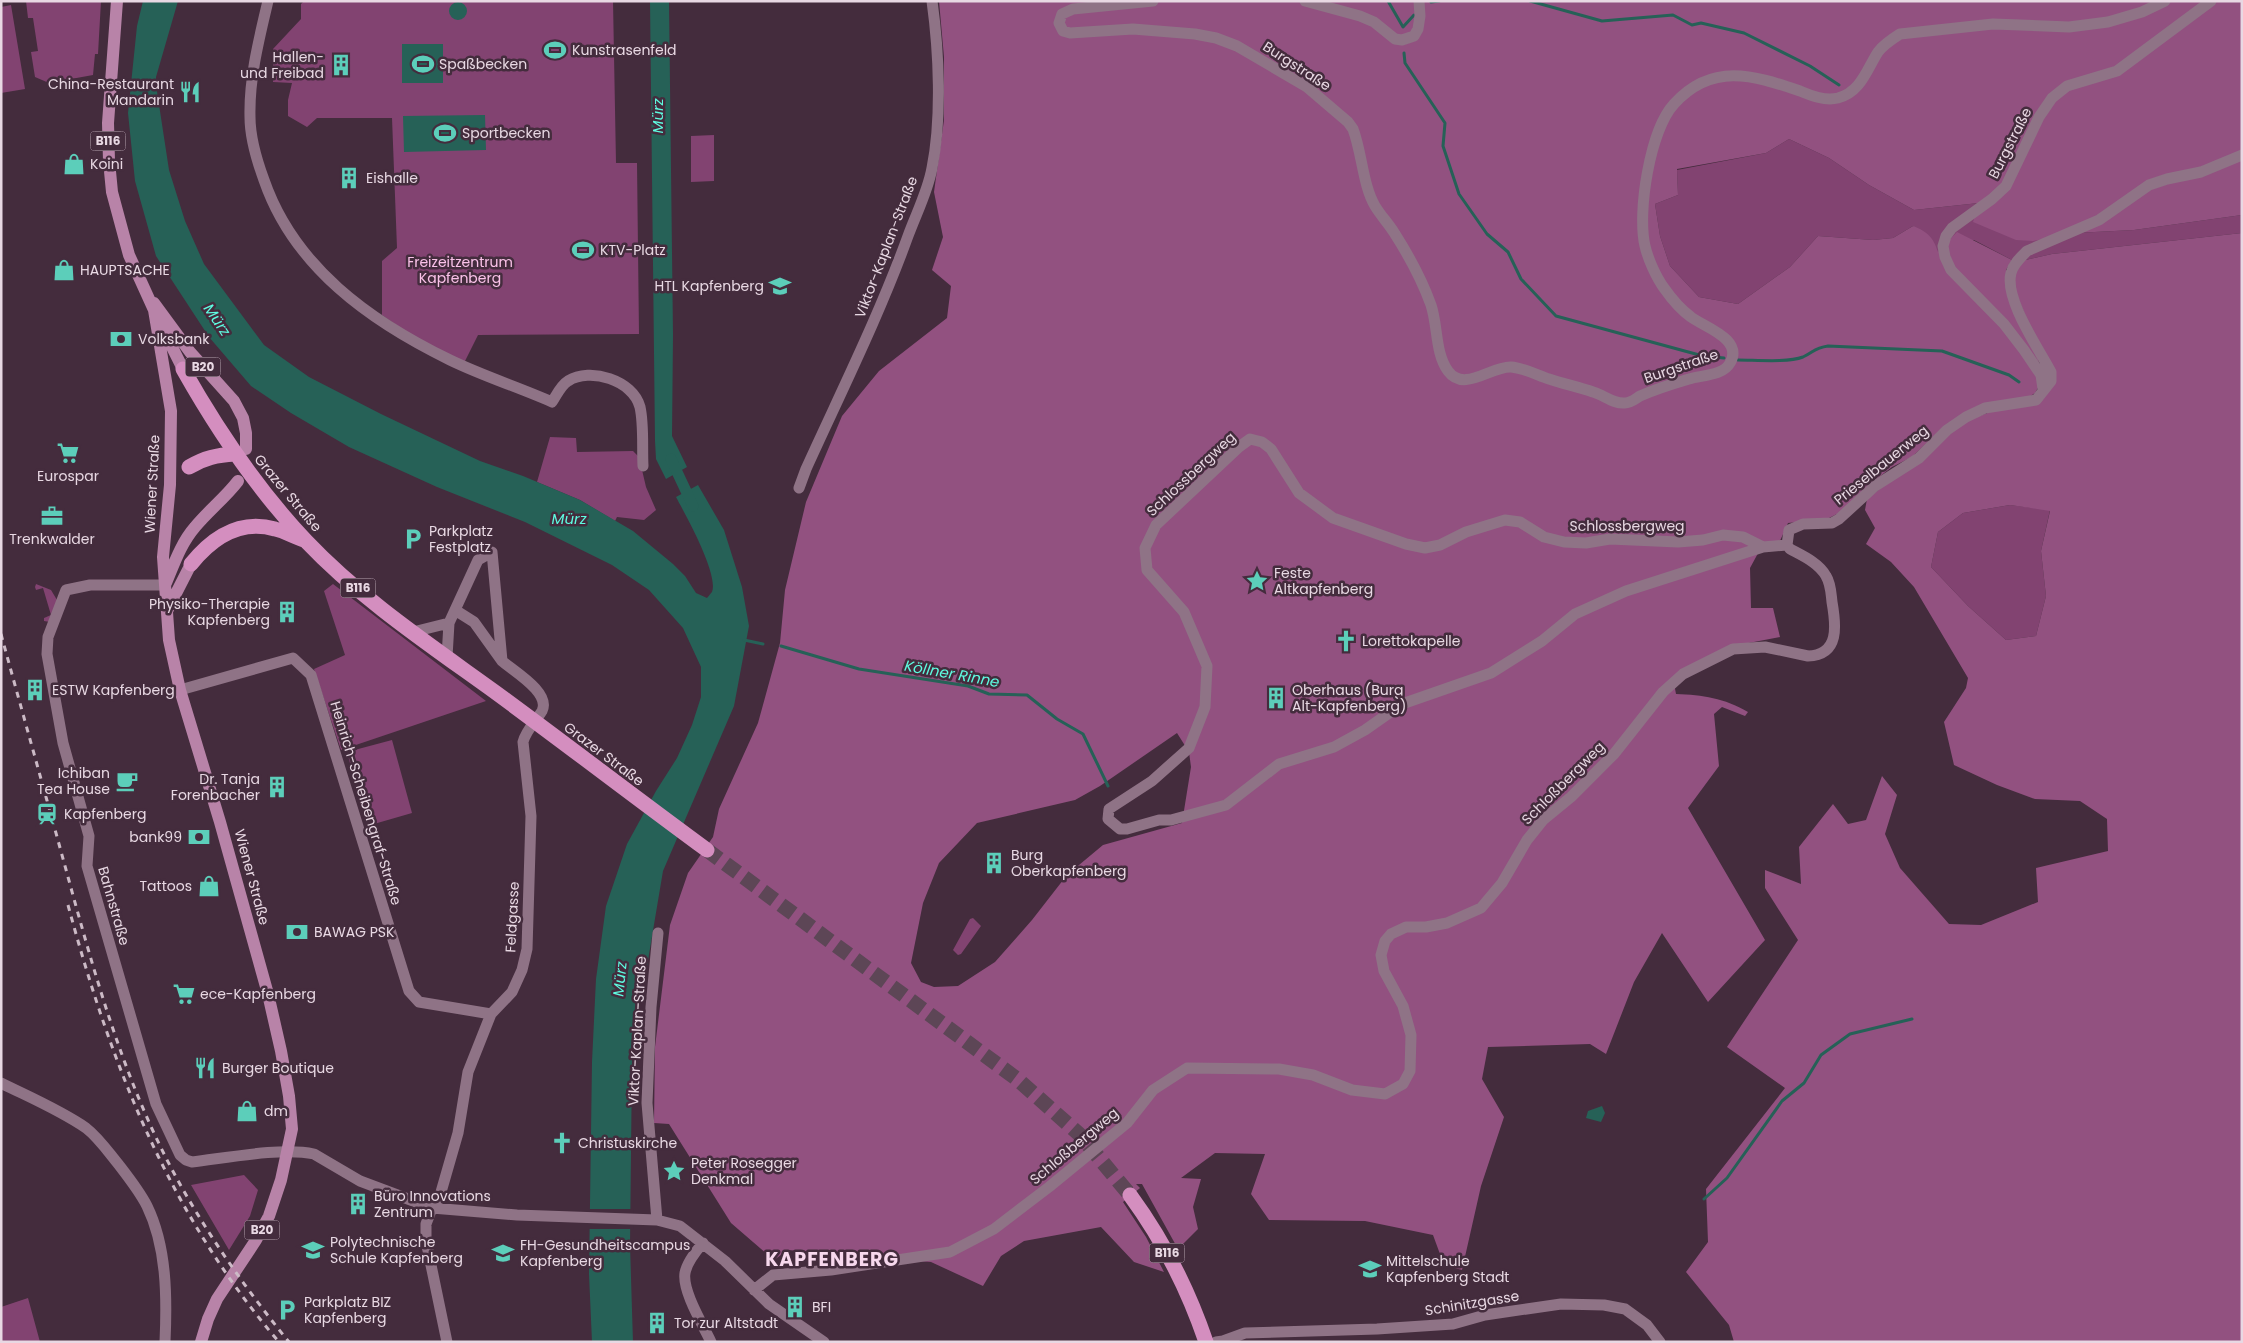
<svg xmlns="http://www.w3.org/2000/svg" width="2243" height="1343" font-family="Poppins,sans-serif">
  <rect width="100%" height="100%" fill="#442c3d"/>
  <path fill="#824371" d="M26 1H101L98 54H95L93 75 49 83 35 77 31 52 38 51 33 18H28Z
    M304 1H613L616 163H637L639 334 478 335 464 363 408 333 382 315V261L397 248 392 118H317L307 127 288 116V100L292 83 273 82V49L301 19V4Z
    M11 5 25 89 1 93V7Z
    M714 135V181L691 182V136Z
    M1789 139 1829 158 1869 185 1914 210 1979 203 2075 233 2134 230 2242 215V233L2052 254 2021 261 2012 260 1974 240H1950L1938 253 1913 226 1893 238 1873 240 1818 236 1790 267 1738 304 1699 297 1670 266 1660 236 1655 204 1678 195 1677 170 1766 153Z
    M550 437 576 438 577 452 633 451 639 457 646 487 656 510 644 520 617 517 615 521 580 500 537 482Z
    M2010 505 2050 510 2041 551 2046 596 2036 636 2006 640 1968 606 1931 567 1938 532 1963 513Z
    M36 584 51 590 57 600 50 622 44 621V618L51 615 43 588 36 590 35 587Z
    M333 584 486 701 341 750 314 669 345 655 324 591Z
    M392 740 412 813 367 826 347 752Z
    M973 918 981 926 961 954 958 955 953 950 970 919Z
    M244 1175 258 1190 250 1216 229 1250 191 1185Z
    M28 1298 40 1342H1V1307Z"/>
  <path fill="#925180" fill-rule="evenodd" d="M939 1H2242V215L2134 230 2075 233 2033 241 2016 240 1973 222 1979 203 1914 210 1869 185 1829 158 1789 139 1766 153 1677 169 1678 195 1655 204 1660 236 1670 266 1699 297 1738 304 1790 267 1818 236 1873 240 1893 238 1913 226C1928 232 1933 237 1938 252L1957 232 2012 260 2006 270 2046 374 2035 393 2026 399 2001 401 1936 434 1912 457 1892 467 1870 484 1841 512 1827 519 1788 523 1779 543 1763 544 1750 568 1751 608H1773L1780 637 1733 646 1673 678 1676 694C1703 695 1724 698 1748 712L1745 716 1722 707 1714 714 1719 766 1688 808 1765 940 1708 1002 1662 933 1634 982 1606 1054 1590 1044 1488 1047 1482 1079 1504 1117 1481 1186 1462 1270 1444 1265 1433 1235 1365 1221 1269 1220 1251 1194 1265 1154 1215 1153 1181 1178 1201 1179 1193 1207 1198 1229 1178 1249 1142 1184H1136L1140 1188 1123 1202 1146 1237 1164 1272 1134 1262 1101 1227 1024 1241 1001 1256 983 1286 931 1262 788 1250 774 1260 731 1223 669 1124 654 1123 655 1047 670 925 688 873 713 837 719 809 758 723 780 643 785 590 806 502 842 416 879 371 947 318 951 286 932 270 943 237 934 192 944 120V57ZM1177 733 1189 752 1191 767 1182 823 1103 845 1067 875 1032 920 995 962 958 986 934 987 921 982 911 963 923 903 939 863 977 823 1075 800 1100 786Z
    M2242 233V1342H1734L1729 1325 1686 1272 1708 1242 1706 1189 1785 1088 1727 1047 1798 940 1765 888V870L1801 884 1799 847 1833 804 1848 824 1866 820 1882 776 1897 795 1885 834 1900 868 1949 924 1981 925 2038 902 2036 868 2108 851 2107 819 2080 801 2035 799 1997 785 1954 765 1944 722 1966 688 1968 678 1914 587 1891 562 1866 544 1875 528 1865 510 1867 499 1966 421 2046 391 2030 327 2013 286 2015 274 2021 261 2052 254ZM2010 505 2050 511 2041 551 2046 596 2036 636 2006 640 1968 606 1931 567 1938 532 1963 513Z"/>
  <path fill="#266157" d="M143 1H178L156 77V85L169 170 185 221 204 264 264 345 309 377 381 414 480 461 523 476 580 500 633 531 673 564 685 576 696 593 707 598C708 597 711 593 712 592 719 574 685 514 676 497L698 485 724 530 742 587 749 626 734 706 663 871 641 1002 632 1061 630 1245 633 1342H592L589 1274 592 1062 596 979 606 906 627 844 656 791 677 758 692 725 701 697V667L683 628 649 590 612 565 525 522 437 487 349 447 291 413 251 386 209 337 156 256 135 181 128 113 137 26Z
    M650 1H669L673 335 672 436 687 467 666 479 656 459 655 441Z
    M449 11a9 9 0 1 1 18 0a9 9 0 1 1-18 0Z
    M402 44H443V83H402Z
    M485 115 486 150 404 152 403 116Z
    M1602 1106 1605 1113 1601 1122 1586 1118 1588 1111Z"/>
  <path fill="#442c3d" d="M587 1209H634L633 1229H587Z"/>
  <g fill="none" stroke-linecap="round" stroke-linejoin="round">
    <path stroke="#266157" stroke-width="3" d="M1388 1 1403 27 1414 15
      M1530 1 1602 21 1673 15 1692 25 1701 23 1744 33 1810 66 1839 85
      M1431 2 1439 1
      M1404 53 1405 63 1445 123 1443 146 1459 194 1487 234 1508 252 1521 279 1556 316 1703 356 1724 358
      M1738 360C1756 360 1787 363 1803 357 1814 352 1814 348 1828 346L1942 351 2009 375 2019 382
      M744 640 763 644
      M781 646 859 669 968 686 989 694 1027 695 1057 719 1083 734 1108 786
      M1704 1199 1727 1178 1782 1101 1804 1083 1821 1055 1850 1034 1912 1019"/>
    <path stroke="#266157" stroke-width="11" d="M671 459 693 506"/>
    <path stroke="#5d4656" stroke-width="15" stroke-dasharray="15 8" stroke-linecap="butt" d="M707 850 1017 1079 1079 1134 1130 1195"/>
    <path stroke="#8f7386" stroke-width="11" d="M268 1C259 39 249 78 250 117 250 138 257 161 264 180 294 267 370 321 450 360 483 376 518 387 552 402 556 396 561 385 568 381 590 367 633 380 640 407 644 425 642 447 643 466
      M1153 1 1073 9 1062 14 1059 23 1063 31 1070 33 1133 29 1195 34 1216 38 1237 46 1307 87 1348 122 1353 129C1362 153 1363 186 1375 206 1381 216 1389 224 1395 234 1409 256 1422 280 1431 305 1438 326 1435 353 1448 371 1464 393 1491 366 1511 367 1524 368 1537 375 1549 379 1564 384 1579 387 1593 392 1604 395 1613 404 1625 403 1631 403 1635 399 1640 396 1656 389 1672 384 1689 379 1701 375 1723 376 1730 363 1744 339 1704 327 1691 317 1680 309 1671 298 1664 288 1656 277 1648 259 1645 246 1637 212 1650 130 1674 104 1712 62 1753 75 1800 91 1812 96 1825 101 1838 98 1861 92 1867 69 1878 52 1884 44 1892 39 1900 34L1993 24 2069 27 2108 22 2142 12 2165 1
      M1305 1 1360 16 1374 22 1395 39 1402 40 1414 36 1418 29 1420 16 1419 1
      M2043 389 2041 375 2024 350 2004 324 1951 270 1945 257 1943 246 1946 236 1952 228 1992 199 2006 186 2039 117 2052 98 2067 86 2117 71 2211 1
      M799 488 806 469C841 392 879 316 908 236 916 214 928 191 932 168 942 118 939 52 932 1
      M1787 545 1789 530 1803 524 1832 523 1839 519 1875 486 1919 458 1947 430 1966 417 1985 408 2036 400 2051 381V372C2039 349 2004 299 2011 273 2013 264 2021 257 2027 251L2099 220 2149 185 2167 179 2201 172 2242 155
      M1763 547 1743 537 1723 535 1703 540 1678 542 1610 539 1586 543 1564 542 1544 537 1520 522 1505 520 1466 532 1440 545 1425 548 1406 544 1333 518 1299 493 1271 449 1262 442 1250 439 1239 447 1156 525 1145 548 1147 570 1184 612 1207 666 1205 707 1189 748 1152 781 1109 809 1108 819 1120 829H1127L1159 820H1171L1226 805 1279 764 1334 747 1365 730 1402 704 1491 673 1542 641 1575 614 1626 591 1763 547 1787 545
      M165 585H90L66 590 48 637 47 654 63 743 89 836 87 866 156 1104 180 1155 186 1160 192 1162C226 1158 282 1147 314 1154L360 1181 432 1208 517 1215 657 1220 680 1226 725 1261 769 1304 824 1342
      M455 610 474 622 502 661
      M413 632 449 623
      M447 657 449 623 478 560 492 552 502 661C515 672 551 693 542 711 536 721 526 730 523 742L531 816 527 949 522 970 512 992 491 1014 468 1072 458 1133 439 1199 432 1208 426 1224V1241L447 1342
      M180 690 293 658 311 675 409 991 419 1002 491 1014
      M1 1083C29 1097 60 1110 86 1128 99 1138 109 1153 119 1165 129 1178 140 1192 147 1206 167 1247 167 1298 165 1342
      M657 1220 647 1103 651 1007 658 933
      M703 1243C696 1251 687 1262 685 1273 682 1291 703 1325 711 1342
      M754 1290 773 1275 831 1270 950 1252 994 1229 1049 1187 1127 1123 1153 1090 1187 1068 1279 1069 1313 1075 1352 1090 1385 1094 1403 1084 1410 1071 1411 1035 1403 1006 1384 971 1381 955 1385 941 1391 934 1406 927H1426L1447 923 1481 908 1502 883 1527 840 1543 820 1571 797 1614 754 1663 692 1683 674 1733 649 1765 647 1808 656C1840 655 1836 625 1832 602 1831 594 1831 584 1826 576 1819 563 1803 556 1790 549L1787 545
      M1216 1342 1223 1341 1245 1333 1377 1329 1453 1324 1485 1315 1561 1304 1604 1305 1625 1309 1647 1325 1660 1342"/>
    <path stroke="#b883a8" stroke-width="12" d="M117 1 108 123 109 161 112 192 129 255 154 310 171 411 170 485 163 557 169 640 180 690 220 822 268 994 281 1051 289 1096 292 1129 281 1180 269 1216 256 1240 217 1299 208 1319 201 1342
      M154 303 190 352 234 401 243 418 246 433V449
      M159 321 183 369
      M166 583C174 564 181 543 195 527 208 511 225 498 238 481
      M167 611 191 564"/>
    <path stroke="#d48ebf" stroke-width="15" d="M183 369C218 431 257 489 306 541 361 599 430 645 495 692 566 744 636 798 707 850
      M189 467C204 458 217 455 235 454
      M191 564C212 538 240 519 275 529 285 531 294 537 304 540
      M1130 1195C1163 1240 1188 1289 1206 1342"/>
    <path stroke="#ccbac6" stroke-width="3" stroke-dasharray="6 6" stroke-linecap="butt" d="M1 634C23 715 46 796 68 877 97 983 127 1090 181 1186 212 1241 249 1293 289 1342
      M68 905C111 1065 169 1214 279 1342"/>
  </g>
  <defs>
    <g id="stadium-bare" transform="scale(1.725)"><path d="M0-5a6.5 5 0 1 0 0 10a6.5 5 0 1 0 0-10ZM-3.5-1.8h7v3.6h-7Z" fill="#5cceba" stroke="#442c3d" stroke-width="2.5" paint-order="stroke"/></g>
    <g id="building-bare" transform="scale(1.725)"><path d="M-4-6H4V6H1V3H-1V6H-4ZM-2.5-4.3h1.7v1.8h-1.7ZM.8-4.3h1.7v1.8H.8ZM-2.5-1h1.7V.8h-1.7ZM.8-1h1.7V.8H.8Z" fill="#5cceba" stroke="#442c3d" stroke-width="2.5" paint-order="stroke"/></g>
    <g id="restaurant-bare" transform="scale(1.725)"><path d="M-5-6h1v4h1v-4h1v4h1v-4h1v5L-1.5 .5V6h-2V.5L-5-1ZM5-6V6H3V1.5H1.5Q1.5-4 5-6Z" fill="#5cceba" stroke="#442c3d" stroke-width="2.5" paint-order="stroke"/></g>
    <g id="shop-bare" transform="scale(1.725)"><path d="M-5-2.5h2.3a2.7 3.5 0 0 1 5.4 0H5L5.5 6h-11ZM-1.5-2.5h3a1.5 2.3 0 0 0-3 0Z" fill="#5cceba" stroke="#442c3d" stroke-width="2.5" paint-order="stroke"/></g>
    <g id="school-bare" transform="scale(1.725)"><path d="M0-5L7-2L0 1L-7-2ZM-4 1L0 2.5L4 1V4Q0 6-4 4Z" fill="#5cceba" stroke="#442c3d" stroke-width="2.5" paint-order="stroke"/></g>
    <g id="bank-bare" transform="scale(1.725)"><path d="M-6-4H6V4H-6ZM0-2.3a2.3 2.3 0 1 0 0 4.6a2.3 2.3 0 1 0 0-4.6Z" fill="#5cceba" stroke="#442c3d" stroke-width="2.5" paint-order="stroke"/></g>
    <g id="supermarket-bare" transform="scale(1.725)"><path d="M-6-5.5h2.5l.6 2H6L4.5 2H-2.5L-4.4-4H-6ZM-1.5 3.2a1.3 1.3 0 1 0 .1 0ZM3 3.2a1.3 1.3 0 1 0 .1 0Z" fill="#5cceba" stroke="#442c3d" stroke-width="2.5" paint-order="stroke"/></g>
    <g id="office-bare" transform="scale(1.725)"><path d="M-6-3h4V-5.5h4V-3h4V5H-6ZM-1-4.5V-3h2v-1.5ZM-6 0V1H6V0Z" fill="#5cceba" stroke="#442c3d" stroke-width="2.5" paint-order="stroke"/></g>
    <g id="parking-bare" transform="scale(1.725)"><path d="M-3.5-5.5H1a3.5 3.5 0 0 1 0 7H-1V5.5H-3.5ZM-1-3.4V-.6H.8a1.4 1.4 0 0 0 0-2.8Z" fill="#5cceba" stroke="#442c3d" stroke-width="2.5" paint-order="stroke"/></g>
    <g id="sight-bare" transform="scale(1.725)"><path d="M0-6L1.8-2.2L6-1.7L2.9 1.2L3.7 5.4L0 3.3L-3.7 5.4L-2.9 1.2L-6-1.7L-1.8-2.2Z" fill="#5cceba" stroke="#442c3d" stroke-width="2.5" paint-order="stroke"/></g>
    <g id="church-bare" transform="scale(1.725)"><path d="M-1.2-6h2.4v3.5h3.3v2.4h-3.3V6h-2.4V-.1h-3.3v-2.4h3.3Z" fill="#5cceba" stroke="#442c3d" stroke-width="2.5" paint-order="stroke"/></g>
    <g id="cafe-bare" transform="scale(1.725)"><path d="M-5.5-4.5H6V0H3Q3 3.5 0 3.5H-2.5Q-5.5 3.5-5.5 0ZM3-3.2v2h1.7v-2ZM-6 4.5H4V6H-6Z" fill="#5cceba" stroke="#442c3d" stroke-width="2.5" paint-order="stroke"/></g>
    <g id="station-bare" transform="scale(1.725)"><path d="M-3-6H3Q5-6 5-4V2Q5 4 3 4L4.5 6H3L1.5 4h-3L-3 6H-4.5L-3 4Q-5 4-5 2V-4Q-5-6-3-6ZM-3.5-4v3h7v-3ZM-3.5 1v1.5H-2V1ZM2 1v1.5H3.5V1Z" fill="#5cceba" stroke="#442c3d" stroke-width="2.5" paint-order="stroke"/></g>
    <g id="university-bare" transform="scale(1.725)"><path d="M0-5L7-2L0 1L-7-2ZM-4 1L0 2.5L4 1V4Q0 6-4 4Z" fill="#5cceba" stroke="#442c3d" stroke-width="2.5" paint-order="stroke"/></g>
  </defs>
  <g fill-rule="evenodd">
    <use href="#stadium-bare" x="555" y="50"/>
    <use href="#stadium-bare" x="423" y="64"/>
    <use href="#building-bare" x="341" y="65"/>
    <use href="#restaurant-bare" x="190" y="92"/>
    <use href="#stadium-bare" x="445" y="133"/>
    <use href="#shop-bare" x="74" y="164"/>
    <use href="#building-bare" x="349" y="178"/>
    <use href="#stadium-bare" x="583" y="250"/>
    <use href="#shop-bare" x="64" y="270"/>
    <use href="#school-bare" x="780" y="286"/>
    <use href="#bank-bare" x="121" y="339"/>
    <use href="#supermarket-bare" x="68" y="453"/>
    <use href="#office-bare" x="52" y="516"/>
    <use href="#parking-bare" x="413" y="539"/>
    <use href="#sight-bare" x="1257" y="581"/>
    <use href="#building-bare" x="287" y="612"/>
    <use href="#church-bare" x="1346" y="641"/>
    <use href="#building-bare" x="35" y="690"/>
    <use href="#building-bare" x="1276" y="698"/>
    <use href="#cafe-bare" x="127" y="781"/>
    <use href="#building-bare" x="277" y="787"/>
    <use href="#station-bare" x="47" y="814"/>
    <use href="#bank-bare" x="199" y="837"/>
    <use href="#building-bare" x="994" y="863"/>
    <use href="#shop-bare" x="209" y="886"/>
    <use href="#bank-bare" x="297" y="932"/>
    <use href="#supermarket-bare" x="184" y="994"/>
    <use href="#restaurant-bare" x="205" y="1068"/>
    <use href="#shop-bare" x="247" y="1111"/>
    <use href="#church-bare" x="562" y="1143"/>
    <use href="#sight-bare" x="674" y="1171"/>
    <use href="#building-bare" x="358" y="1204"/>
    <use href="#school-bare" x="313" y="1250"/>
    <use href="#university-bare" x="503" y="1253"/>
    <use href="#school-bare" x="1370" y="1269"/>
    <use href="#building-bare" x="795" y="1307"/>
    <use href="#parking-bare" x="287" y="1310"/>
    <use href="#building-bare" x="657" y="1323"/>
  </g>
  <g text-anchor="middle" stroke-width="5" stroke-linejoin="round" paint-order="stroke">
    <g fill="#442c3d" stroke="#b7a4b1" stroke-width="1">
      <rect x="90.5" y="131.5" width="35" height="19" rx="4"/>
      <rect x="185.5" y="357.5" width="35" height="19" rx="4"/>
      <rect x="340.5" y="578.5" width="35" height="19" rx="4"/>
      <rect x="244.5" y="1220.5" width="35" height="19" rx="4"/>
      <rect x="1149.5" y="1243.5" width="35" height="19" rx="4"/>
    </g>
    <g font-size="12" font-weight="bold" fill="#e8d8e3">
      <text x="108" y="145">B116</text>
      <text x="203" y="371">B20</text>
      <text x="358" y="592">B116</text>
      <text x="262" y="1234">B20</text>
      <text x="1167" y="1257">B116</text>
    </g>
    <g font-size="14" fill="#e8d8e3" stroke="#442c3d" text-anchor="start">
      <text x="572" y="55">Kunstrasenfeld</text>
      <text x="324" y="62" text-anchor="end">Hallen-<tspan x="324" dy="16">und Freibad</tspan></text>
      <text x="439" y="69">Spaßbecken</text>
      <text x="174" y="89" text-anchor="end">China-Restaurant<tspan x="174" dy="16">Mandarin</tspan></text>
      <text x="462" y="138">Sportbecken</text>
      <text x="90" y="169">Koini</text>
      <text x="366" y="183">Eishalle</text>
      <text x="600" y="255">KTV-Platz</text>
      <text x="80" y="275">HAUPTSACHE</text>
      <text x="764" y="291" text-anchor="end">HTL Kapfenberg</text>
      <text x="138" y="344">Volksbank</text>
      <text x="68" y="481" text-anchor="middle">Eurospar</text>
      <text x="429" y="536">Parkplatz<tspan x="429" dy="16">Festplatz</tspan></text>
      <text x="52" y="544" text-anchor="middle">Trenkwalder</text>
      <text x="1274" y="578">Feste<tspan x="1274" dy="16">Altkapfenberg</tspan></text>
      <text x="270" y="609" text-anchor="end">Physiko-Therapie<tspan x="270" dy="16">Kapfenberg</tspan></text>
      <text x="1362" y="646">Lorettokapelle</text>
      <text x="52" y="695">ESTW Kapfenberg</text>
      <text x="1292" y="695">Oberhaus (Burg<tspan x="1292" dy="16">Alt-Kapfenberg)</tspan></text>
      <text x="110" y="778" text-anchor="end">Ichiban<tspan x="110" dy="16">Tea House</tspan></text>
      <text x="260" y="784" text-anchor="end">Dr. Tanja<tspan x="260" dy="16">Forenbacher</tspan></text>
      <text x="64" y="819">Kapfenberg</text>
      <text x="182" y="842" text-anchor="end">bank99</text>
      <text x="1011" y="860">Burg<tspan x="1011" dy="16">Oberkapfenberg</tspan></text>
      <text x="192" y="891" text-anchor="end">Tattoos</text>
      <text x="314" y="937">BAWAG PSK</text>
      <text x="200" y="999">ece-Kapfenberg</text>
      <text x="222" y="1073">Burger Boutique</text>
      <text x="264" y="1116">dm</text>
      <text x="578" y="1148">Christuskirche</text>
      <text x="691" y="1168">Peter Rosegger<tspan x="691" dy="16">Denkmal</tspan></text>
      <text x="374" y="1201">Büro Innovations<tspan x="374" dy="16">Zentrum</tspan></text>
      <text x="330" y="1247">Polytechnische<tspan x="330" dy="16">Schule Kapfenberg</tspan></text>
      <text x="520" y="1250">FH-Gesundheitscampus<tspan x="520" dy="16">Kapfenberg</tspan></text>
      <text x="1386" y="1266">Mittelschule<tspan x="1386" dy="16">Kapfenberg Stadt</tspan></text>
      <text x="304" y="1307">Parkplatz BIZ<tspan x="304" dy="16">Kapfenberg</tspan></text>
      <text x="812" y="1312">BFI</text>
      <text x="674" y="1328">Tor zur Altstadt</text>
    </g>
    <g font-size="14" fill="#e8d8e3" stroke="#442c3d">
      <text transform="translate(1297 66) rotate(33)" y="5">Burgstraße</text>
      <text transform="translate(2010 143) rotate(-63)" y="5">Burgstraße</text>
      <text transform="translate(886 247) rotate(-69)" y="5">Viktor-Kaplan-Straße</text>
      <text transform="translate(1681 366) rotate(-19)" y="5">Burgstraße</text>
      <text transform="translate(1881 465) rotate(-39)" y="5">Prieselbauerweg</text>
      <text transform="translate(1191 474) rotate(-43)" y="5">Schlossbergweg</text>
      <text transform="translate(152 484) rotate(-87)" y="5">Wiener Straße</text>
      <text transform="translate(288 493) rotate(50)" y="5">Grazer Straße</text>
      <text x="1627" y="531">Schlossbergweg</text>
      <text transform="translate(604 754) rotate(37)" y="5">Grazer Straße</text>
      <text transform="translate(1563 783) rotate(-45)" y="5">Schloßbergweg</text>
      <text transform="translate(366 803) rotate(73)" y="5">Heinrich-Scheibengraf-Straße</text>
      <text transform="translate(252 877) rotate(75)" y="5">Wiener Straße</text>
      <text transform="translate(114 906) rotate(74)" y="5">Bahnstraße</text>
      <text transform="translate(512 917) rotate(-87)" y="5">Feldgasse</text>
      <text transform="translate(637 1031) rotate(-87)" y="5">Viktor-Kaplan-Straße</text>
      <text transform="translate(1074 1146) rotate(-40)" y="5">Schloßbergweg</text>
      <text transform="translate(1472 1303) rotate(-9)" y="5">Schinitzgasse</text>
    </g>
    <g font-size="14" fill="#fbc2e9" stroke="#442c3d">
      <text x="460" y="267">Freizeitzentrum<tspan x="460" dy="16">Kapfenberg</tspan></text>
    </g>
    <g font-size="15" font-style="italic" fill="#5efbe0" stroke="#442c3d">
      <text transform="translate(658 116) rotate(-90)" y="5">Mürz</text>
      <text transform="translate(217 320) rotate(56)" y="5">Mürz</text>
      <text x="569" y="524">Mürz</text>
      <text transform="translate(952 674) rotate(10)" y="5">Köllner Rinne</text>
      <text transform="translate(620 979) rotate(-84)" y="5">Mürz</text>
    </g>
    <g font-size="19" font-weight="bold" letter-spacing="1" fill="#f7d8ed" stroke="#442c3d">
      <text x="832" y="1266">KAPFENBERG</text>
    </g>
  </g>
  <rect width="2243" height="1343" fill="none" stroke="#e8d8e3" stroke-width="5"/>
</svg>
